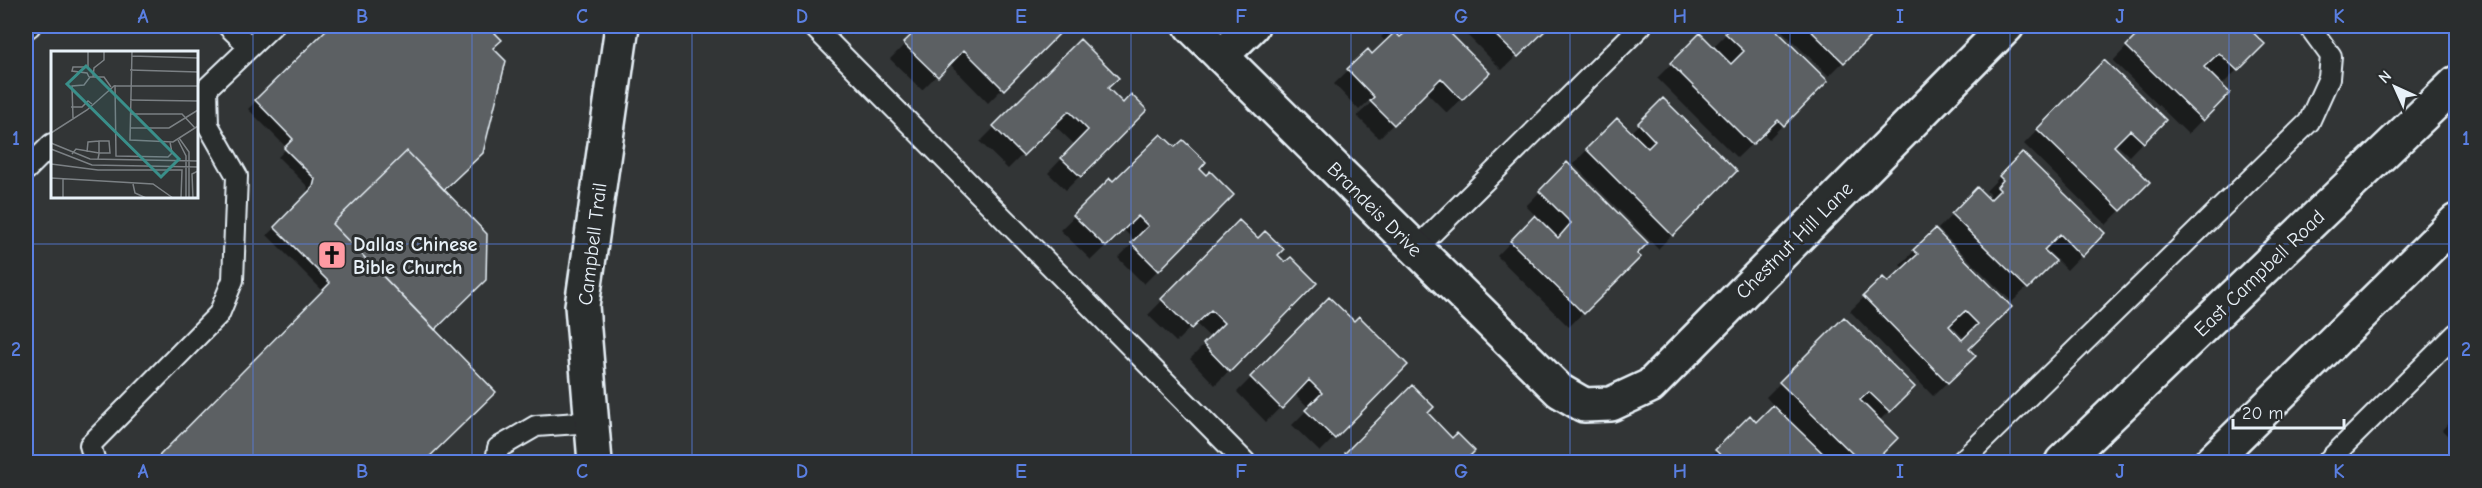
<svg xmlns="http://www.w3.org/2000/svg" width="2482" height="488" font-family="'Comic Neue',sans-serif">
  <rect width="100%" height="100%" fill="#323536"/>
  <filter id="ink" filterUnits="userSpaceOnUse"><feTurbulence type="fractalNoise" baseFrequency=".0167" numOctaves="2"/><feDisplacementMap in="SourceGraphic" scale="12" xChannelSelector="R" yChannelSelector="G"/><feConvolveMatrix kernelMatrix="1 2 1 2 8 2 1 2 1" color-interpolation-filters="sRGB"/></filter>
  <g filter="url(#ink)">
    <path fill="#0007" fill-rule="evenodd" d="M333 26H486L500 40 491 48 442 190 433 330 494 392 422 462H154L324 292 267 235 306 197 308 187 278 157 287 148 248 109Z
      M842 26H859L851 34Z
      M873 26H888L881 33Z
      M923 26H1065L988 103 949 63 922 90 890 59Z
      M1393 26H1441L1488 73 1447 113 1426 92 1379 138 1357 116 1377 97 1375 95 1359 110 1334 84 1368 51 1372 56 1386 42 1381 37Z
      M1458 26H1548L1502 70Z
      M1734 26H1770L1826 81 1769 139 1763 133 1737 158 1657 78 1700 35 1712 48Z
      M1777 26H1879L1829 76Z
      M2142 26H2244L2263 44 2221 86 2228 93 2188 134 2113 61 2137 36 2134 33Z
      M1080 41 1106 88 1123 105 1145 110 1066 190 1048 173 1075 145 1053 124 1008 169 980 142Z
      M2104 62 2164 120 2129 156 2115 143 2112 146 2148 182 2106 225 2024 144Z
      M1663 100 1735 171 1658 249 1573 164 1617 120 1630 133Z
      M2022 154 2103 233 2067 270 2045 248 2042 250 2054 261 2012 302 1938 229 1977 189 1987 199 1990 195 1986 191Z
      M1567 164 1638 257 1569 327 1497 256 1536 216 1526 206Z
      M1198 169 1232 195 1144 284 1118 258 1135 241 1123 229 1091 260 1060 230 1110 181 1113 184Z
      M1239 222 1276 255 1315 283 1215 385 1190 359 1211 338 1195 323 1176 342 1148 315Z
      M1935 231 2010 307 1967 349 1974 356 1933 396 1850 311 1883 279 1888 285 1904 269 1900 265ZM1950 324 1965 339 1962 342 1947 326Z
      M1329 299 1354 323 1406 365 1320 452 1292 425 1309 408 1294 393 1266 422 1237 392Z
      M1844 319 1913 387 1879 421 1896 438 1872 462H1705L1750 417 1756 424 1774 406 1766 397Z
      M1412 387 1426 413 1470 462H1337Z
      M2456 415V444L2442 430Z"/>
    <path fill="#5c6063" stroke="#e8f1f8" stroke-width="1.5" fill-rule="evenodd" d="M330 26H488L502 40 493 48 506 61 483 153 444 190 407 151 332 224 496 392 424 462H166L159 456 330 283 274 227 313 187 315 179 284 148 293 139 255 100Z
      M921 26H1067L1004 90 964 50 938 77 903 43Z
      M1397 26H1443L1490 73 1462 100 1441 78 1394 125 1370 101 1374 97 1347 69 1368 49 1372 54 1395 32 1400 37 1405 33Z
      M1486 26H1550L1518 57Z
      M1732 26H1772L1828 81 1784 126 1778 120 1752 145 1670 63 1700 33 1731 64 1744 51 1725 33Z
      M1806 26H1881L1844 63Z
      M2146 26H2246L2265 44 2238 71 2219 53 2204 67 2230 93 2203 121 2126 46Z
      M1080 39 1119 78 1108 88 1123 103 1131 94 1147 110 1081 177 1061 158 1088 130 1069 111 1023 156 993 126Z
      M2104 60 2166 120 2144 143 2130 130 2114 146 2150 182 2121 211 2037 129Z
      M1663 98 1737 171 1673 236 1586 149 1617 118 1648 148 1655 141 1638 123Z
      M1161 134 1175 147 1183 140 1206 162 1200 169 1206 175 1210 171 1234 195 1159 271 1131 243 1148 226 1138 216 1106 247 1073 215 1110 178 1113 181Z
      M407 151 487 234 486 280 435 330 332 224Z
      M2022 152 2105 233 2082 257 2060 234 2044 250 2056 261 2028 289 1951 214 1977 187 1990 200 2000 190 1997 187 2003 180 1999 176Z
      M1567 162 1648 243 1637 254 1641 257 1584 314 1510 241 1535 215 1558 238 1571 223 1539 191Z
      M1239 220 1258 238 1265 231 1284 249 1278 255 1285 262 1291 257 1317 283 1230 372 1203 344 1224 323 1211 310 1191 329 1161 299Z
      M1935 229 2012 307 1969 349 1976 356 1948 383 1863 296 1883 277 1888 282 1918 254 1913 250ZM1965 311 1978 324 1962 340 1949 326Z
      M1329 297 1354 321 1359 316 1408 365 1335 439 1305 410 1322 393 1309 380 1282 409 1250 377Z
      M1844 317 1915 387 1890 412 1869 392 1860 400 1898 438 1874 462H1861L1779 382Z
      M1412 385 1434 407 1428 413 1452 438 1457 433 1475 451 1468 458 1472 462H1354L1345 453Z
      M1773 405 1832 462H1720L1724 458 1715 450 1750 415 1756 422Z"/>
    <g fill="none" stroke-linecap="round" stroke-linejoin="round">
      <g stroke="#e8f1f8" stroke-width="24">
        <path id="service" d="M228 26 250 47
          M813 26 1245 462
          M26 29 30 26
          M26 170 52 144
          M1416 249 1641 26
          M95 462 90 445 219 314 233 280 237 176 208 125 207 88 272 26
          M496 462 498 448 536 426 592 422
          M1961 462 2309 122 2329 78 2331 56 2309 26
          M2327 462 2456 334"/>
      </g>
      <g stroke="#e8f1f8" stroke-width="38">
        <path id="minor" d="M1191 26 1560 391 1584 405 1611 404 1650 386 2007 26
          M1221 56 1252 26
          M595 462 582 306 622 26"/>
      </g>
      <g stroke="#e8f1f8" stroke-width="38">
        <path id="secondary" d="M2062 462 2456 83
          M2211 462 2456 221"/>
      </g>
      <use href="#service" stroke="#2a2d2e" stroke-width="20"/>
      <use href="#minor" stroke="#2a2d2e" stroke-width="33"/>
      <use href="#secondary" stroke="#2a2d2e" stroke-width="33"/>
    </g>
  </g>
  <path fill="none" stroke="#5a7fe2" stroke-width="1.5" stroke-opacity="0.55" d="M253 26V462M472 26V462M692 26V462M912 26V462M1131 26V462M1351 26V462M1570 26V462M1790 26V462M2010 26V462M2229 26V462M26 244H2456"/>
  <defs>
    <g id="church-square" transform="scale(1.5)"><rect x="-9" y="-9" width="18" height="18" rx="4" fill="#ff9aa2" stroke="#2a2d2e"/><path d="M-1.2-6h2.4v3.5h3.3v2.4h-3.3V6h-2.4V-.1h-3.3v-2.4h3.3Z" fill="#111"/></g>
  </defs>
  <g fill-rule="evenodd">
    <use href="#church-square" x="332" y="255"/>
  </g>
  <g text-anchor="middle" stroke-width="6" stroke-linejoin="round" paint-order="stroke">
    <g font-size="20" fill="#e8f1f8" stroke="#2a2d2e">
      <text transform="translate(1375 209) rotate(45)" y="7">Brandeis Drive</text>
      <text transform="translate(1794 240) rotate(-45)" y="7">Chestnut Hill Lane</text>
      <text transform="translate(592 244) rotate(-83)" y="7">Campbell Trail</text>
      <text transform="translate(2259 273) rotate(-44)" y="7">East Campbell Road</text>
    </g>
    <g font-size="20" font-weight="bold" fill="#e8f1f8" stroke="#2a2d2e" text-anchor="start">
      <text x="353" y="251">Dallas Chinese<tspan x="353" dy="23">Bible Church</tspan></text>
    </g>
  </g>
  <g transform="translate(51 51)">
    <rect width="147" height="147" fill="#323536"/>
    <path fill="none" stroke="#7b8084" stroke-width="1.5" d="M37 0V16H22L21 20 36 22 38 26M81 0 79 89 122 91 147 75M81 5 147 7M79 19 147 21M42 26 43 17 53 9V0M64 34 65 105 117 106 121 102 119 91M79 49 147 50M20 56H31L37 50 41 53M79 63H131L144 77M22 67 21 35 33 34 39 26H53L60 36M79 77H118L147 59M0 82 36 59 63 35H147M128 87 138 101V147M127 89 135 105V147M0 92 39 108 147 110M0 98 41 114 147 116M36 101 37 91 48 90M21 103 25 98 48 102H59L58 90H48V103L47 108M0 113 47 119H131L130 147M0 127 102 133 122 147M82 133 84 142 95 147M12 147V127M142 147 141 123 147 120"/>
    <path fill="#3a8f8a" fill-opacity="0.15" stroke="#3a8f8a" stroke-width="3" d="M35 15 128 108 110 126 16 33Z"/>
    <rect width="147" height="147" fill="none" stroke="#e8f1f8" stroke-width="3"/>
  </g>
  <rect width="2482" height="488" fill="none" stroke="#2a2d2e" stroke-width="66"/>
  <g transform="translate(2395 87) rotate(315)" stroke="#2a2d2e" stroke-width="4.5" paint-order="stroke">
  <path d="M0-4.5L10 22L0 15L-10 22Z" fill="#e8f1f8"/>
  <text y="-9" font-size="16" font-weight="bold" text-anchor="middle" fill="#e8f1f8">N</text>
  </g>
  <path d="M2233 419v9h111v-9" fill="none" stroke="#e8f1f8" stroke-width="3"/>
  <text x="2242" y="419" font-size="18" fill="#e8f1f8" stroke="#2a2d2e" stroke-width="4.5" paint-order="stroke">20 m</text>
  <rect x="33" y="33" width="2416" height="422" fill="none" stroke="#5a7fe2" stroke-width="2"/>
  <g font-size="20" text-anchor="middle" font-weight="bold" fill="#5a7fe2">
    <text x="143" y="23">A</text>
    <text x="362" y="23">B</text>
    <text x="582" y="23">C</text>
    <text x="802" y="23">D</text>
    <text x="1021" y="23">E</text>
    <text x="1241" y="23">F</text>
    <text x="1461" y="23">G</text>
    <text x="1680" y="23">H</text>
    <text x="1900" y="23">I</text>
    <text x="2120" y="23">J</text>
    <text x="2339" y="23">K</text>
    <text x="16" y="145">1</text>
    <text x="2466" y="145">1</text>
    <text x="16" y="356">2</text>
    <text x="2466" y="356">2</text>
    <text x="143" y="478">A</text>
    <text x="362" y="478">B</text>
    <text x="582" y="478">C</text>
    <text x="802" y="478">D</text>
    <text x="1021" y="478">E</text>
    <text x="1241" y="478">F</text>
    <text x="1461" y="478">G</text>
    <text x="1680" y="478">H</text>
    <text x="1900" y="478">I</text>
    <text x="2120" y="478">J</text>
    <text x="2339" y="478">K</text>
  </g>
</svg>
